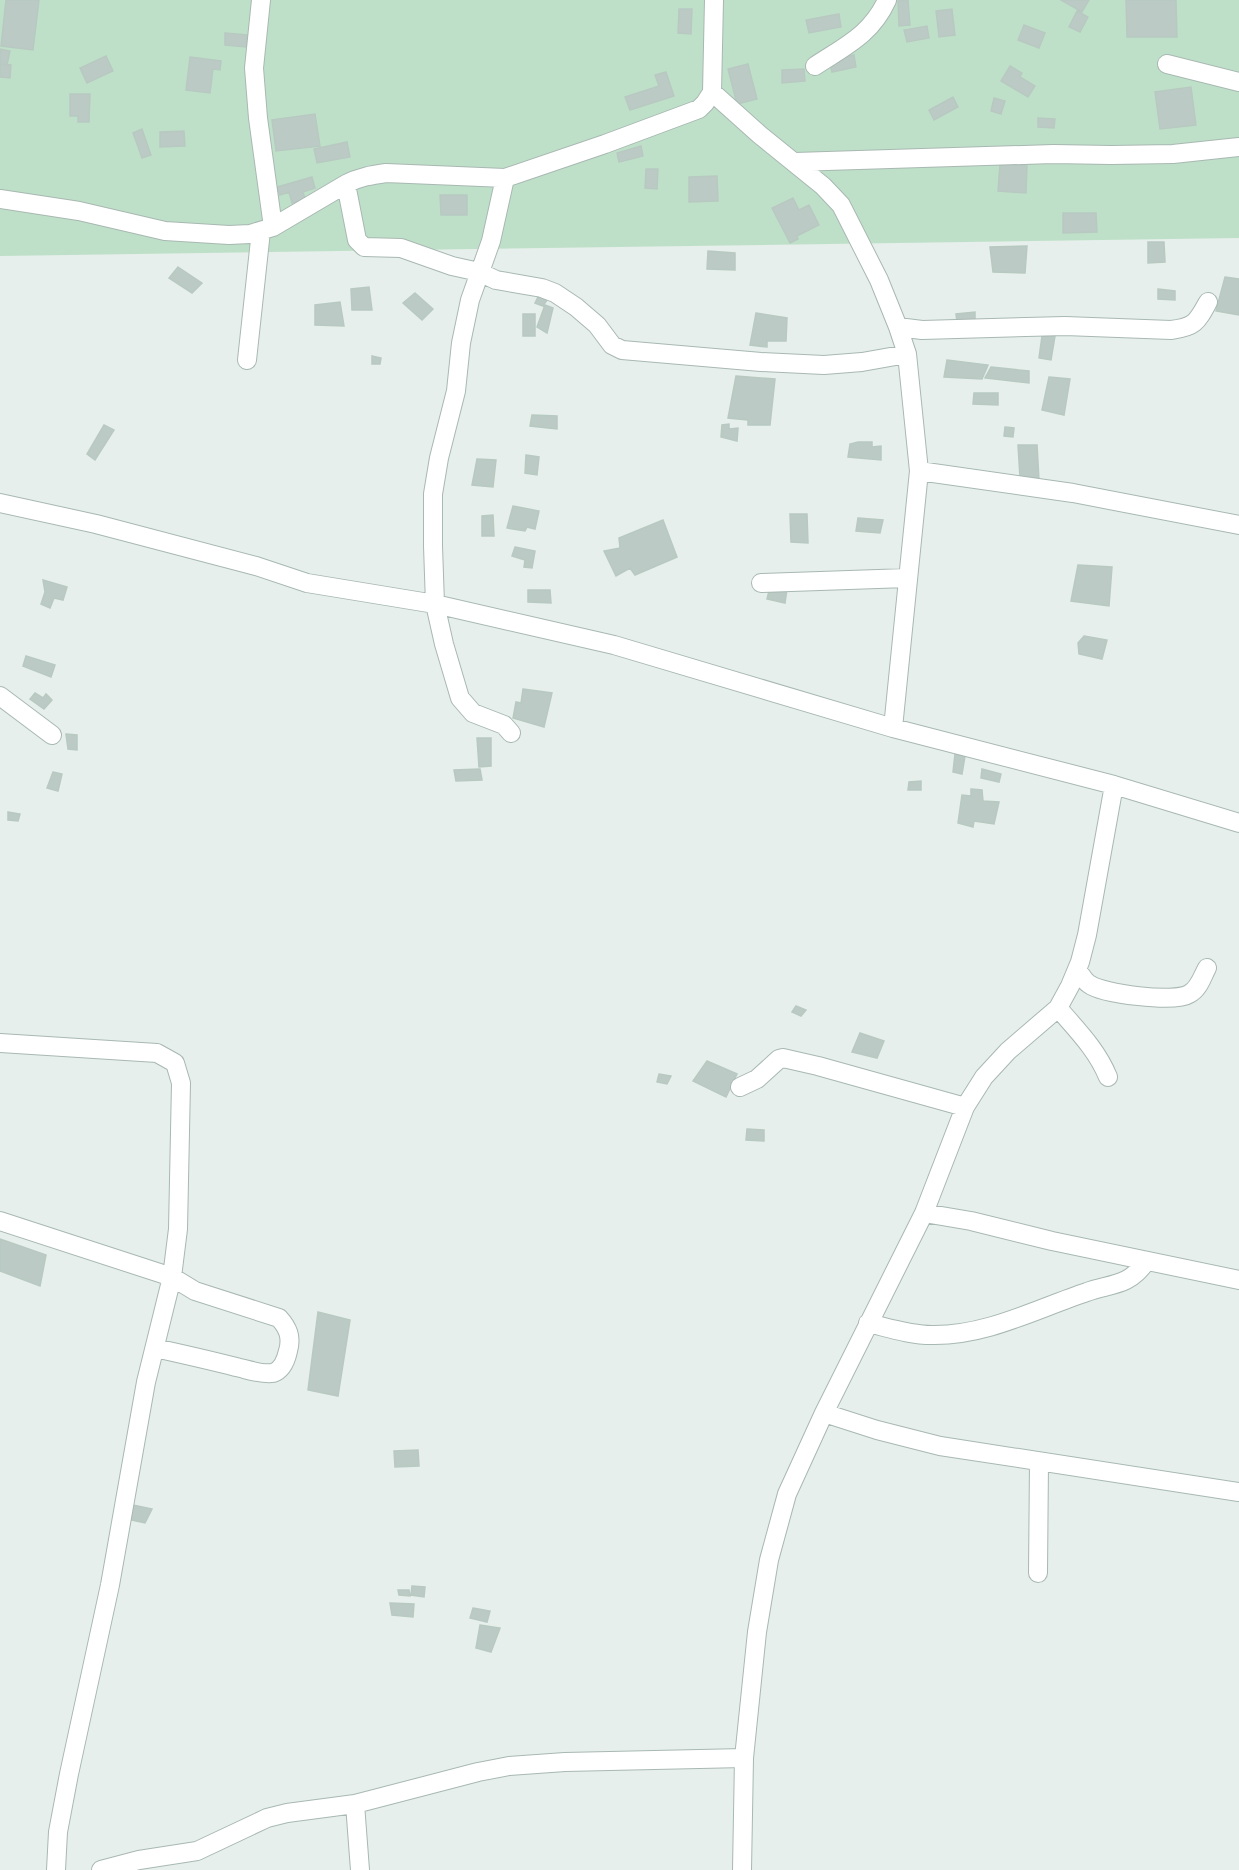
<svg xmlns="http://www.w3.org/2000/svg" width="1239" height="1870" font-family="'DejaVu Sans',sans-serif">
  <rect width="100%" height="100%" fill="#e6efeb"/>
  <path fill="#bfe0c8" d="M0 0H1239V238L0 256Z"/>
  <path fill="#bbcac4" stroke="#b8c9c2" stroke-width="1.5" d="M6 0H39L33 50 1 46Z
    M908 0 910 25 899 26 898 1Z
    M1061 0H1089L1082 12Z
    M1126 0H1176L1177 37H1127Z
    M679 9H692L691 34 678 33Z
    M952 9 955 35 939 37 936 11Z
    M1077 11 1088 17 1080 32 1069 27Z
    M839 14 841 27 809 33 806 20Z
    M1024 25 1045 33 1039 48 1018 40Z
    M927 26 929 38 907 42 904 30Z
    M225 33 247 35 246 47 225 45Z
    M0 49 10 51 7 65 0 64Z
    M854 55 856 67 832 72 829 61Z
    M106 56 113 71 87 83 80 68Z
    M190 57 221 61 220 70 213 69 210 93 186 90Z
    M0 64 11 65 10 78 0 77Z
    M748 64 757 99 737 104 728 69Z
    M1010 66 1022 73 1020 77 1035 86 1028 97 1001 81Z
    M804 69 805 81 782 83V70Z
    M666 72 674 96 630 110 625 97 659 86 655 75Z
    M1191 87 1196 125 1160 129 1155 92Z
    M70 94H90L89 122H78V116H70Z
    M953 97 958 107 934 120 929 110Z
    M994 98 1005 101 1001 114 991 111Z
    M315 114 320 146 276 151 272 120Z
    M1038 118 1055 119 1054 128 1038 127Z
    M142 129 151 155 142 158 133 133Z
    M184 131 185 146 160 147V132Z
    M347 142 350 157 317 163 314 149Z
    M641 146 643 156 619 162 617 153Z
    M1000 164 1027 166 1026 193 998 191Z
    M646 169H658L657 189 645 188Z
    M717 176 718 201 689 202V177Z
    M312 177 315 188 303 192 305 199 292 203 289 192 280 195 277 187Z
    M440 195H467V215H441Z
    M793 198 799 210 809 205 819 225 797 236 798 239 790 243 772 208Z
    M1063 213H1096L1097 232 1063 233Z
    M1148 242H1164L1165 262 1148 263Z
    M1027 246 1025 273 993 272 990 247Z
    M708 251 735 253V270L707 269Z
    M178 267 202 283 192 293 169 278Z
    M1225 277 1239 279V315L1216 311Z
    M369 287 372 310H352L351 289Z
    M1158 289 1175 291V300L1158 299Z
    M415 293 433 309 422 320 403 303Z
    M538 297 547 300 543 306 535 303Z
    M340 302 344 326 315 325V305Z
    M545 305 553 308 547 333 537 327Z
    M975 312V320L957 322 956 314Z
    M756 313 787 318 786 341H767V347L750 345Z
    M523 314H535V336H523Z
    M1042 336H1055L1051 360 1039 358Z
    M372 356 381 358 380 364H372Z
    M947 360 988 365 982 379 944 377Z
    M991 367 1029 371V383L985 378Z
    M736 376 775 379 770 425H748V420L728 418Z
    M1049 377 1070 379 1064 415 1042 410Z
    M974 393H998V405L973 404Z
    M532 415 557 416V429L530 426Z
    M729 424V429L738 428 737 441 721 437 722 425Z
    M104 425 114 430 95 460 87 454Z
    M1005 427 1014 428 1013 437 1004 436Z
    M858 442H872V447L881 446V460L848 457 850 444Z
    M1018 445H1037L1039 480 1020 477Z
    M526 455 539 457 537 475 525 473Z
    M477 459 496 460 493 487 472 485Z
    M513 506 539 511 535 529 527 527 525 531 507 528Z
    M790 514H807L808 543 791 542Z
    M493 515 494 536H482V516Z
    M858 518 883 520 880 533 856 531Z
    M663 520 677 557 635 575 630 568 616 576 604 551 620 548 619 538Z
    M515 547 535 551 532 568 524 567 525 560 512 556Z
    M1078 565 1112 567 1109 606 1071 601Z
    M43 580 67 587 63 600 54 598 50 608 41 604 45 592Z
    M770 587 787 589 785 603 767 599Z
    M528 590H550L551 603 528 602Z
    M1084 636 1107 640 1102 659 1079 654 1078 643Z
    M26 656 55 665 51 677 23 666Z
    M523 689 552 693 544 727 513 718 516 702 521 703Z
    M35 693 43 698 46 694 52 700 44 709 30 699Z
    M66 734 77 735V750L68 749Z
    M477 738H491V766L479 767Z
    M955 754 965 756 962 774 953 772Z
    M480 769 482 780 456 781 454 770Z
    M982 769 1001 774 999 782 981 778Z
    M53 772 62 774 58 791 47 788Z
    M921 781V790H908L909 782Z
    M971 789 982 790 983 801 999 802 994 824 974 821 973 827 958 823 962 795 971 796Z
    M8 812 20 814 18 821 8 820Z
    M796 1006 806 1010 801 1016 792 1012Z
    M860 1033 884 1041 877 1058 852 1052Z
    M707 1061 737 1074 726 1097 693 1081Z
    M659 1074 671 1076 667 1084 657 1082Z
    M747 1129 764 1130V1141L746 1140Z
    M0 1239 46 1255 40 1286 0 1271Z
    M318 1312 350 1320 338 1396 308 1390Z
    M418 1450 419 1466 395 1467 394 1451Z
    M133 1505 152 1509 145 1523 131 1520Z
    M412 1586 425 1587 424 1597 411 1595Z
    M398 1590H409L410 1596 399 1595Z
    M390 1603 414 1604 413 1617 392 1615Z
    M473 1608 490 1611 487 1622 470 1618Z
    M480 1625 500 1628 491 1652 476 1648Z"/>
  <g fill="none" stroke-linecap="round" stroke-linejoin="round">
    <g stroke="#a8b8b2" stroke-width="20">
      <path id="minor" d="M261 0 254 68 258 118 273 227
        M1167 64 1239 82
        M815 66C845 46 871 35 887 0
        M712 92 760 135 823 186 841 205 879 280 898 327 907 354 919 471 893 728
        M795 162 1053 154 1111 155 1173 154 1239 147
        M505 178 491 241 470 300 461 343 456 391 439 458 433 494V546L435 604 444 644 460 698 473 713 504 725 511 733
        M346 184 357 240 364 247 401 248 452 266 479 272 496 280 542 288 555 293 576 307 597 325 612 345 622 350 761 362 824 365 862 362 907 354
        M0 199 79 211 165 231 229 235 250 234 273 227 346 184C359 177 372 175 386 173L505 178 605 144 699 109 705 103 712 92 714 0
        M898 327 922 330 1065 326 1171 330C1195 327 1197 322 1208 302
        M247 360 261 231
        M919 471 1073 493 1239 525
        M0 503 96 524 256 566 307 583 435 604 614 645 893 728 1114 785 1239 823
        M761 583 907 578
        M0 696 52 735
        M1077 970C1081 974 1084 981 1089 984 1102 994 1175 1003 1189 994 1199 989 1202 977 1207 968
        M1058 1008C1077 1030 1097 1050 1108 1077
        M0 1043 157 1053 175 1063 181 1083 178 1229 172 1277 146 1382 110 1585 69 1774 58 1832 56 1870
        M740 1087 757 1079 779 1059 783 1058 818 1066 965 1107
        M924 1213 971 1221 1052 1241 1239 1280
        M0 1221 172 1277 195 1291 279 1318C288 1328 292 1337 288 1351 286 1360 282 1370 273 1373 262 1375 246 1369 236 1367 209 1360 182 1354 155 1348
        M868 1323C889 1328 910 1335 932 1335 986 1336 1036 1309 1087 1292 1100 1287 1114 1286 1126 1280 1135 1276 1141 1268 1147 1261
        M824 1413 877 1430 940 1446 1239 1492
        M1038 1573 1039 1462
        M355 1804 360 1870
        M101 1870 139 1860 197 1851 267 1818 287 1813 355 1804 478 1772 509 1766 565 1762 744 1758
        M742 1870 744 1758 757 1632 769 1560 787 1494 824 1413 924 1213 965 1107 984 1077 1008 1051 1058 1008 1070 986 1080 962 1087 935 1114 785"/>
    </g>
    <use href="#minor" stroke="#fff" stroke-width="18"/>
  </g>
</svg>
